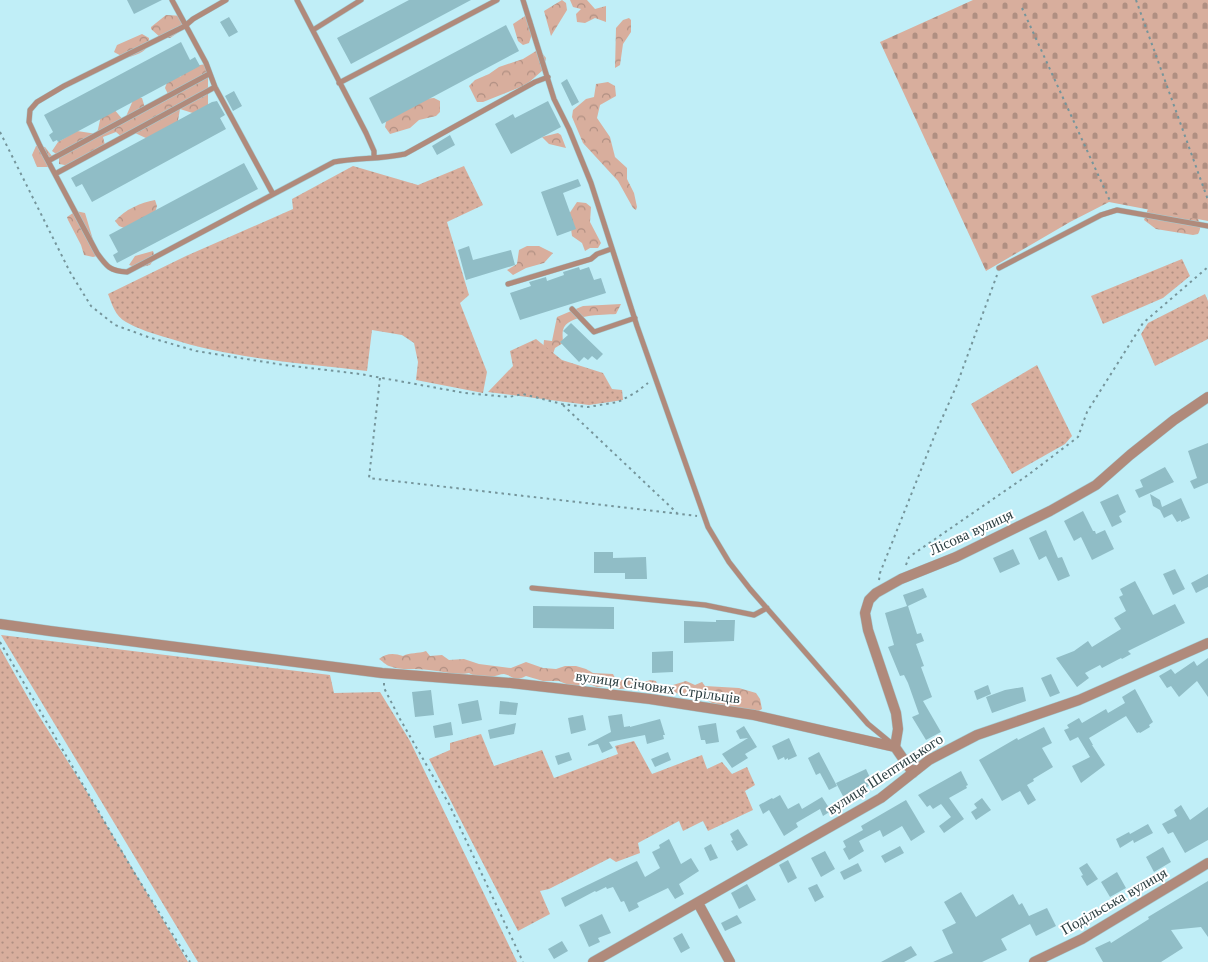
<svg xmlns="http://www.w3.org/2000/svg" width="1208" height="962" font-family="'Libre Baskerville',serif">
  <defs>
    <pattern id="forest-crowns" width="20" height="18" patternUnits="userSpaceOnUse" patternTransform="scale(1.25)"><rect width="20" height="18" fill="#d8ae9d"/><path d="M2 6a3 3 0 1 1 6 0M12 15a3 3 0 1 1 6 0" fill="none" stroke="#b08f82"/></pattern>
    <pattern id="cemetery-stones" width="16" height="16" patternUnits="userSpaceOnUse" patternTransform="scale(1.25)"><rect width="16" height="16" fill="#d8ae9d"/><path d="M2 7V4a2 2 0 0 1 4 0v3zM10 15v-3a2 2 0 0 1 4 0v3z" fill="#b08f82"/></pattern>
    <pattern id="garden-dots" width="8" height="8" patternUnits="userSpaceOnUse" patternTransform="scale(1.25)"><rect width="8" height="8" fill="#d8ae9d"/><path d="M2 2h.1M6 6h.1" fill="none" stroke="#b08f82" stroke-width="1.8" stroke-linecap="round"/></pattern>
  </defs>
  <rect width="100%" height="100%" fill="#c0eef7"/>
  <path fill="url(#forest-crowns)" d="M562 0 566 3 567 10 551 36 544 11Z
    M570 0H587L595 9 606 6V22L595 18 585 23 577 22 576 14 581 9 573 7Z
    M166 15 184 16 185 28 170 38H161L151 29V27Z
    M525 16 532 19 534 28 529 43 523 45 518 41 513 24Z
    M629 18 631 20V32L623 44 620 65 615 68 616 28 623 20Z
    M142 34 149 38C150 52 136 55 125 58L114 52 117 45Z
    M536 51 542 53 546 58 543 70 526 85 483 102H477L469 86 475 80 489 74 499 67 523 59Z
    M206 64 208 66V109L199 115 180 109 176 132 148 139 135 133 123 138 116 132 103 137 106 149 70 166 59 164V156L52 151 58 142 77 131 97 134 102 111 113 108 124 121 134 98H142L145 108 163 102 170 98 165 88 169 77H180L188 67Z
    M608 82 615 86 616 96 600 105 597 118 610 137 615 157 627 168V179L634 193 637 207 636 210 633 208 618 181 583 143 572 117 573 110 586 99 594 97 596 84Z
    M434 98 440 101V112L436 116 419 120 410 128 390 134 385 127 387 117 424 99Z
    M558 133 561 135 566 148 549 144 542 137Z
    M36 146 45 147 52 156 50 167H37L32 155Z
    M155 200 157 206 154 216 124 228 119 226 115 221C126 209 140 203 155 200Z
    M577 202 586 203 591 207 590 222 601 243 598 248H590L585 251 582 243 572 236 569 214Z
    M1149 206 1196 215C1200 222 1202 227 1198 234L1193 235 1156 229 1144 220Z
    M76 211 85 213 97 253V256L93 257 84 255 81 245 68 220 67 217Z
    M527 246H539L553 253 544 263 526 268 513 275 507 270 517 264 519 250Z
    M153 251 155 258 150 265 138 268 129 265 135 256Z
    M621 304 616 314C603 315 567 314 563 330 562 334 563 339 563 343L555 348 552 357 543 350 544 340 552 341 557 317 583 306Z
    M426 651 430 656 442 655 449 660 464 659 479 664 511 668 526 662 543 668 556 669 565 666H576L586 669 593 673 613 674 616 680H622L633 677C640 681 643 683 650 680L656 681 659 690 656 692H647L637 686 632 688 620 689 607 686 597 687 586 683 573 687 559 681H543L526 676C512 683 515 676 504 674 500 674 496 676 492 677 485 679 475 677 469 673 456 676 442 671 429 670 416 668 402 671 389 666 386 665 382 661 379 659 386 653 394 653 403 656 410 652 418 654 426 651Z
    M686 681 695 685 702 682 705 686 739 688 756 693 760 699 762 709 757 712 712 703 703 697C694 698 680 696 673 691V685Z"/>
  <path fill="url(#cemetery-stones)" d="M973 0H1208V221L1109 202 1070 222 986 271 880 42Z"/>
  <path fill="url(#garden-dots)" d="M353 166 418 185 464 166 483 205 447 222 469 295 460 303 487 372 483 393 416 380 418 362 414 343 402 335 372 330 367 371C301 363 233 359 168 338 154 334 138 329 126 322 115 316 112 304 108 294L186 256 293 209 292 199Z
    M1182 259 1190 276 1163 298 1103 324 1091 296Z
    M1205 294 1208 301V339L1155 366 1141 334 1148 323Z
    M536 339 562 360 603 373 612 389 622 390 623 400 589 405 488 392 513 366 510 351Z
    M1037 365 1072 436 1065 444 1012 474 971 404Z
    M1 635 330 675 334 693 380 692 410 741 517 962H198Z
    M0 648 34 708 87 792 188 962H0Z
    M481 734 494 766 542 750 554 778 618 754 615 746 634 741 652 774 702 755 707 769 722 762 732 774 747 767 755 785 745 791 753 810 708 831 703 821 683 831 679 821 638 843 640 853 616 862 610 858 549 889 540 891 550 914 518 931 429 759 450 750V743Z"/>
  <path fill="#90bdc6" d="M127 0H162L134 14Z
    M409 0H471L351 64 337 38Z
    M229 17 238 32 229 37 220 22Z
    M506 25 519 51 382 124 369 98Z
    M181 42 190 60 195 57 200 66 58 142 57 140 53 142 49 135 53 132 44 115Z
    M567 79 579 102 572 106 561 83Z
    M234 91 242 106 233 111 225 96Z
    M217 101 225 115 220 118 226 129 92 202 82 184 76 187 71 178 212 102Z
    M548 101 561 127 511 154 495 124 513 114 515 118Z
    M450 135 455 145 437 155 432 146Z
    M244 163 258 189 117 263 113 255 118 252 109 235Z
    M578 179 581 186 563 193 576 229 557 236 541 192Z
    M469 246 473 260 511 250 515 265 466 280 458 250Z
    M579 267 580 270 589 267 594 280 601 278 606 293 520 320 510 293 531 286 529 282 546 277 547 281 564 275 563 272Z
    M571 323 603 354 597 360 592 356 588 360 584 357 579 362 560 342 568 335 563 331Z
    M1208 443V483L1194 489 1190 481 1197 478 1188 451Z
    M1165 467 1174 482 1139 498 1135 490 1143 487 1140 480Z
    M1118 494 1126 512 1119 516 1122 522 1112 527 1100 502Z
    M1150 494 1160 500 1162 507 1181 498 1190 518 1181 522V520L1177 522 1172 514 1164 518 1160 510 1153 506Z
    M1083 511 1093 531H1095L1096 534 1105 530 1114 549 1092 560 1081 537 1074 541 1064 521Z
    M1046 530 1058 558 1062 557 1070 576 1058 581 1046 556 1039 560 1029 538Z
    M1013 549 1020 564 1000 573 993 558Z
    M594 552H613V558L646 557 647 579H625V573H594Z
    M1175 569 1185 589 1173 595 1163 574Z
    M1208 574V587L1196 593 1191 583Z
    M1135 581 1153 615 1175 604 1185 623 1128 651 1131 654 1122 659 1121 658 1102 668 1100 665 1085 673 1089 678 1077 687 1056 658 1074 651 1088 641 1092 647 1121 629 1114 618 1126 611 1119 597 1123 595 1120 589Z
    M923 588 927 597 908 606 917 634 921 633 924 641 916 644 924 666 921 667 932 697 923 701 941 732 926 740 912 717 919 714 908 683 904 675 900 676 888 647 894 645 885 613 907 606 903 595Z
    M533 606 614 607V629L533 628Z
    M716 620H735L734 641 684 643V621L716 622Z
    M673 651V672L652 673V652Z
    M1208 658V697L1197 681 1179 697 1171 686 1167 688 1159 676 1171 669 1175 674 1194 661 1197 666Z
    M1051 674 1060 693 1050 697 1041 678Z
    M988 685 991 694 977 700 974 691Z
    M1023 687 1026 701 992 713 986 697 1005 690Z
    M1135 689 1153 722 1149 725 1150 727 1140 733 1139 732 1137 733 1126 716 1089 738 1093 745H1092L1105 765 1081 783 1072 766 1090 757 1078 737 1070 741 1064 730 1069 728 1067 725 1079 718 1082 723 1106 709 1108 713 1125 703 1122 697Z
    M431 690 434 715 415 717 412 692Z
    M478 700 482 720 462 724 458 704Z
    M500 701 518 703 516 715 499 714Z
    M622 714 624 727 630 726V727L660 719 665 735H663L664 739 647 744 645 735 609 742 613 748 602 753 598 744 588 746V744L611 732 608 716Z
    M583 715 586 730 571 734 568 718Z
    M451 722 453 735 435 738 433 726Z
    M516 723 514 734 490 739 488 730Z
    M716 723 719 742 706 744 705 740H701L698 726Z
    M744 726 757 747 745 754 748 758 732 768 722 754 748 738 740 739 736 731Z
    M1044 727 1052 743 1042 748 1053 767 1033 779 1034 781 1027 785 1036 800 1028 805 1020 791 1002 801 979 760 1017 738 1018 740Z
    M789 738 797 756 788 760V758L785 760 784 757 778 760 772 746Z
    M569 752 572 760 558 765 555 756Z
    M668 752 671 760 655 767 651 759Z
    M819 752 837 786 829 790 820 773 816 775 808 758Z
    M866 769 873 784 844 798 836 783Z
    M961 771 968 785 966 786 967 788 949 798 964 819 944 833 939 826 951 817 941 804 933 809 930 805 927 807 918 795Z
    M780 795 788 809 799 803 802 809 822 797 831 811 823 816 820 809 796 823 798 827 784 836 769 810 763 814 759 805 772 798 773 799Z
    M982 798 991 810 976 820 971 812 977 808 974 804Z
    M906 800 925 832 911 841 902 826 883 837 880 830 859 841 864 851 849 860 843 849 846 847 843 841 863 830 861 826Z
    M1181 805 1190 820 1208 807V840L1185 853 1173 832 1168 834 1162 824 1177 816 1174 810Z
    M1148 824 1153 833 1134 843 1133 840 1120 848 1116 839 1129 832 1130 834Z
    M738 829 748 845 737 851 731 841 733 840 730 834Z
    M669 839 681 864 691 858 699 871 679 884 684 894 675 899 668 888 637 903 639 907 629 912 624 901 621 902 613 887 607 889 606 887 596 892 595 891 565 907 561 898 637 861 645 877 660 868 652 852 660 848 659 845Z
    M711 844 718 858 710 861 704 848Z
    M900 846 904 853 885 863 881 856Z
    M1163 847 1171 862 1154 872 1146 857Z
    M825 851 835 869 821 877 811 858Z
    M788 860 797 878 788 883 779 865Z
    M858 863 862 871 844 880 840 872Z
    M1087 863 1098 879 1087 886 1081 876 1083 875 1079 868Z
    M1117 872 1126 888 1110 897 1101 882Z
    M1208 881V937L1201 927 1171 930 1183 948 1161 962H1103L1095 948 1110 941 1111 943 1149 919 1148 917Z
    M747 884 756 900 739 909 731 893Z
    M817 884 824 897 815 902 808 888Z
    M961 892 976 917 1013 894 1019 905 1022 903 1029 916 1047 908 1056 926 1036 936 1030 924 1001 939 1007 950 982 962H933L953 953 942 930 956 923 944 902Z
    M602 914 611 933 598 938 600 942 589 947 579 925Z
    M737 915 742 923 725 931 721 923Z
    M682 933 690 948 681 953 673 938Z
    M562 941 568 951 554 959 548 949Z
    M911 946 917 955 904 962H881Z"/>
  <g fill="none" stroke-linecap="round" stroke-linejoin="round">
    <g stroke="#a3cbd3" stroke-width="6">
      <path id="lane" d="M172 0 206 63 215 87 273 194
        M226 0 193 19 185 26 64 86 37 102 30 110 29 122 40 146 97 253C107 267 110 271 127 272L334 162C357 158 382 159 405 154L535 82 548 77
        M297 0 366 133 374 151V158
        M523 0 554 99 569 129 591 183 637 326 708 527 729 562 750 589 868 724 891 743
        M313 30 361 0
        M339 83 497 0
        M48 161 209 74
        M55 174 215 87
        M999 268 1101 215 1117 210 1208 226
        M508 284 591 259 597 254 611 249
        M572 309 594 332 635 318
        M532 588 705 605 754 615 767 608"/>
    </g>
    <g stroke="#a3cbd3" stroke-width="11">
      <path id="street" d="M0 624 50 631 382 673 511 683 650 699 754 715 895 747 913 773
        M895 747 898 729 896 713 868 630 865 613 869 600 876 593 901 579 956 557 1050 511 1096 485 1130 455 1174 420 1208 397
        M698 903 730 962
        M593 962 881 798 929 760 977 735 1079 700 1208 643
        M1034 962 1082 939 1208 863"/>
    </g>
    <path stroke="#75959b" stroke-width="2" stroke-dasharray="2.5 4" stroke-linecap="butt" d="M1136 0 1208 200
      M1022 8 1111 203
      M0 132 70 272 91 306 115 325 148 337 196 351 284 365 360 374 465 393 509 397 523 394 562 404 588 407 618 402 635 393 648 383
      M380 378 369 478 697 516
      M563 405 677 513
      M906 565 909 557 1028 475 1078 437 1087 412 1143 323 1208 267
      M879 580 880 573 936 432 956 387 997 275
      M0 642 132 869 190 962
      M384 683V688L400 719 449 804 523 962"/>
    <use href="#lane" stroke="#b08a7b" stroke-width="5"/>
    <use href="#street" stroke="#b08a7b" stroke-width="10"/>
  </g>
  <g text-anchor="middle" stroke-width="4" stroke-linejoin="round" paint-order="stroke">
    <g font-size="15" fill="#2d4043" stroke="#fff">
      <text transform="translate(971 532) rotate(-25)" y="5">Лісова вулиця</text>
      <text transform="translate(658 687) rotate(8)" y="5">вулиця Січових Стрільців</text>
      <text transform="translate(885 774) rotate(-33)" y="5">вулиця Шептицького</text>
      <text transform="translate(1114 901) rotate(-30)" y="5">Подільська вулиця</text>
    </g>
  </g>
</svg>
